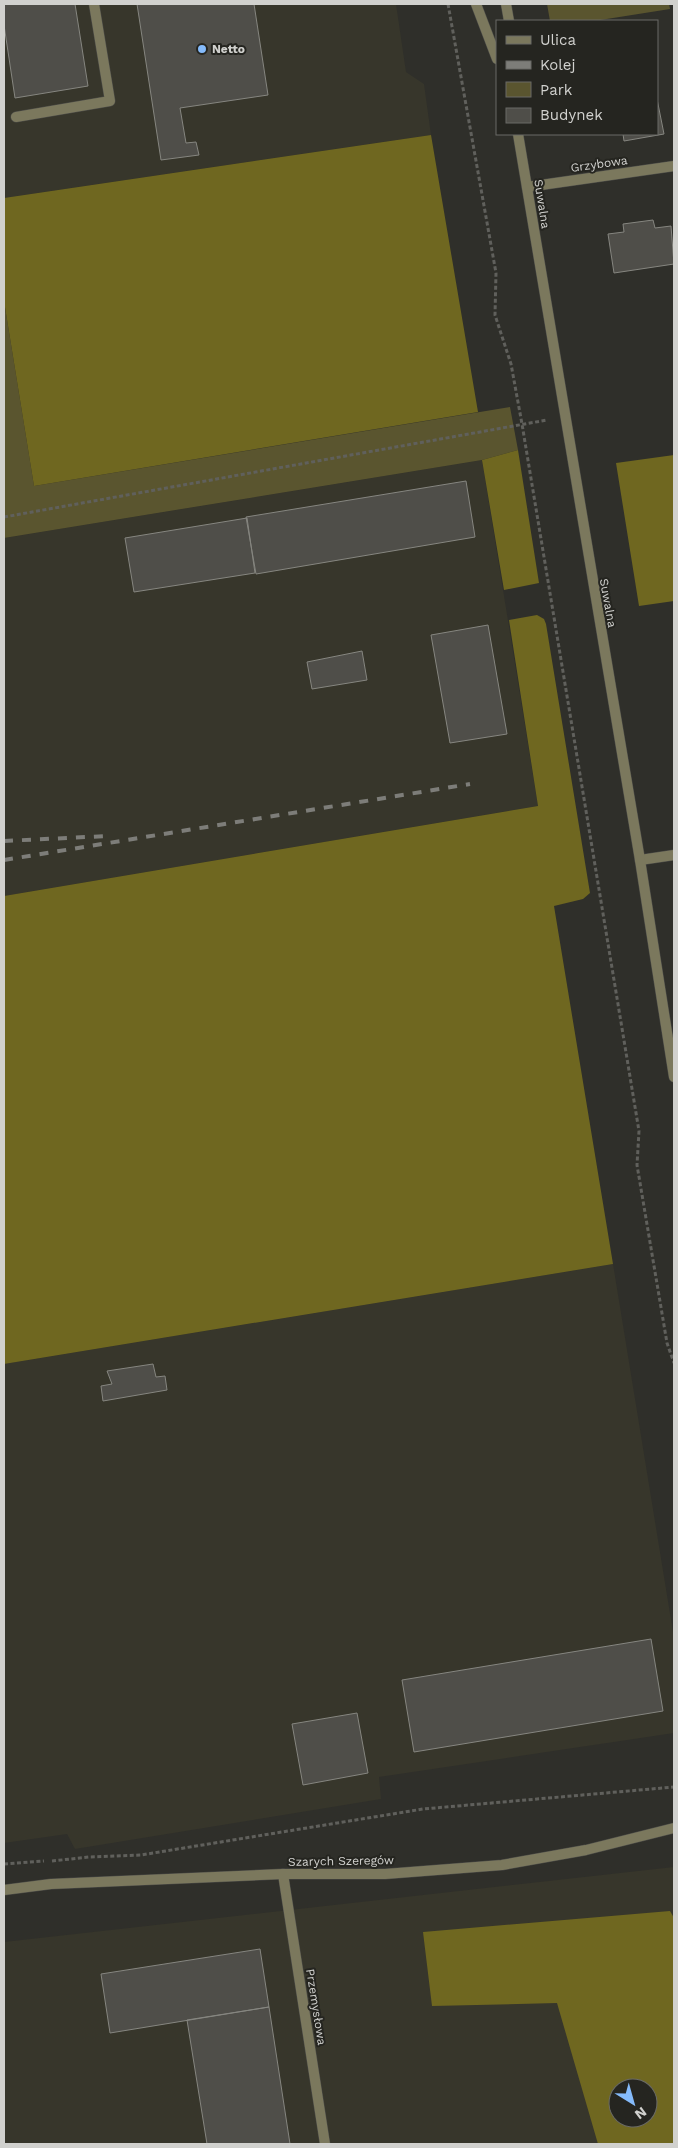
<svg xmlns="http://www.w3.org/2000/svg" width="678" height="2148" font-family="'Work Sans',sans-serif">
  <rect width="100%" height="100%" fill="#2f2f2a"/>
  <path fill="#37362b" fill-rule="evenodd" d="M4 4H396L406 72 424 84 431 135 4 198Z
    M482 460 538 806 4 896V538Z
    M613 1264 674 1638V1733L379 1777 381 1799 75 1849 67 1834 4 1843V1364Z
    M674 1867V2144H4V1942ZM618 2088H648V2118H618Z"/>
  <path fill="#5a552f" d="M547 4H669L670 9 594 21H550Z
    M4 301 34 486 510 407 518 450 482 460 4 538Z"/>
  <path fill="#6f6720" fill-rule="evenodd" d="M431 135 478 412 34 486 4 301V198Z
    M518 450 539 583 504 590 482 460Z
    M674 455V601L639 606 616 463Z
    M537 615 544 619 546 624 590 893 583 899 554 906 613 1264 4 1364V896L538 806 509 620Z
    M670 1911 674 1918V2144H598L557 2003 432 2006 423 1932ZM618 2088H648V2118H618Z"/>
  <path fill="#4f4e49" stroke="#868680" d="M4 4H75L88 86 15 98 4 25Z
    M137 4H254L268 95 180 108 186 143 196 142 199 155 161 160Z
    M657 99 664 134 624 141 623 134H657Z
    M653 220 655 228 671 226 674 264 614 273 608 234 624 232 623 224Z
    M466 481 475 537 256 574 246 517Z
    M247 518 255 573 134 592 125 538Z
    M488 625 507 734 450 743 431 635Z
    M362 651 367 680 312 689 307 662Z
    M153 1364 156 1377 165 1376 167 1390 103 1401 101 1386 112 1384 107 1371Z
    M651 1639 663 1711 414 1752 402 1680Z
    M357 1713 368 1773 303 1785 292 1724Z
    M260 1949 269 2007 110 2033 101 1974Z
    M269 2007 290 2144H207L187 2020Z"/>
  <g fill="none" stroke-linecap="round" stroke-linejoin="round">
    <g stroke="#4c4c48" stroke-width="11">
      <path id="service" d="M16 117 110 101 94 4
        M283 1874 325 2144"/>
    </g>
    <g stroke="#4c4c48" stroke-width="11">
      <path id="minor" d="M527 187 674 166
        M640 860 674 855"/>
    </g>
    <g stroke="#4c4c48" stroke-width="11">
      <path id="tertiary" d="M476 4 497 59
        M506 4 509 21
        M518 134 640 860 674 1077
        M4 1890 51 1884 283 1874H385L502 1865 586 1850 674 1828"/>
    </g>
    <path stroke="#60605c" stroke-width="3" stroke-dasharray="4 2.5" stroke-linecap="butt" d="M448 4 496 273 495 315 511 364 522 424 639 1131 637 1165 667 1343 674 1363
      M4 517 547 420
      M52 1861 89 1857 141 1855 423 1809 674 1787
      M4 1864 44 1861"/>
    <use href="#service" stroke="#7b785d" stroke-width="10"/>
    <use href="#minor" stroke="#7b785d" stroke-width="10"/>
    <use href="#tertiary" stroke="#7b785d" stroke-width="10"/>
    <path stroke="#7d7d79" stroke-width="4" stroke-dasharray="9 9" stroke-linecap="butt" d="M4 841 107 836
      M4 860 470 784"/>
  </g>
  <circle fill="#85bbfb" stroke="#252520" stroke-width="2" cx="202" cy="49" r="5"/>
  <g text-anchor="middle" stroke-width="4" stroke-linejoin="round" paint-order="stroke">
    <g font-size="12" font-weight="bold" fill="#d1d1ce" stroke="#252520" text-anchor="start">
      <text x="212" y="53">Netto</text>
    </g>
    <g font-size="12" fill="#d1d1ce" stroke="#252520">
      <text transform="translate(599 164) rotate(-8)" y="4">Grzybowa</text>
      <text transform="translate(542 204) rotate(81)" y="4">Suwalna</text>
      <text transform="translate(608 603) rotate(80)" y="4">Suwalna</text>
      <text transform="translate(341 1861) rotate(-1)" y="4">Szarych Szeregów</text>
      <text transform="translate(316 2007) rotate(81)" y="4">Przemysłowa</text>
    </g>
  </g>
  <rect width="678" height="2148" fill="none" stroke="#d1d1ce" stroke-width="10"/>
  <rect x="496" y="20" width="162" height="115" fill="#252520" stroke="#6a6a66"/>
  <rect x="506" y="36" width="25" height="8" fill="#7b785d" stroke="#6a6a66"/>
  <text x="540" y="45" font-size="15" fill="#d1d1ce">Ulica</text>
  <rect x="506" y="61" width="25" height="8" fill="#7d7d79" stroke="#6a6a66"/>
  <text x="540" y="70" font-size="15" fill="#d1d1ce">Kolej</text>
  <rect x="506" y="82" width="25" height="15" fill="#5a552f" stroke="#6a6a66"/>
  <text x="540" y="95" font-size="15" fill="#d1d1ce">Park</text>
  <rect x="506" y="108" width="25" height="15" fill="#4f4e49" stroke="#6a6a66"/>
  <text x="540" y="120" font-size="15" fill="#d1d1ce">Budynek</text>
  <g transform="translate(633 2103) rotate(143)"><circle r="24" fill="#252520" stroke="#6a6a66"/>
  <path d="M0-4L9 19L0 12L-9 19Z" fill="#85bbfb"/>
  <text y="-8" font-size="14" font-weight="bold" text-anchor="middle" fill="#d1d1ce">N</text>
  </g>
</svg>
